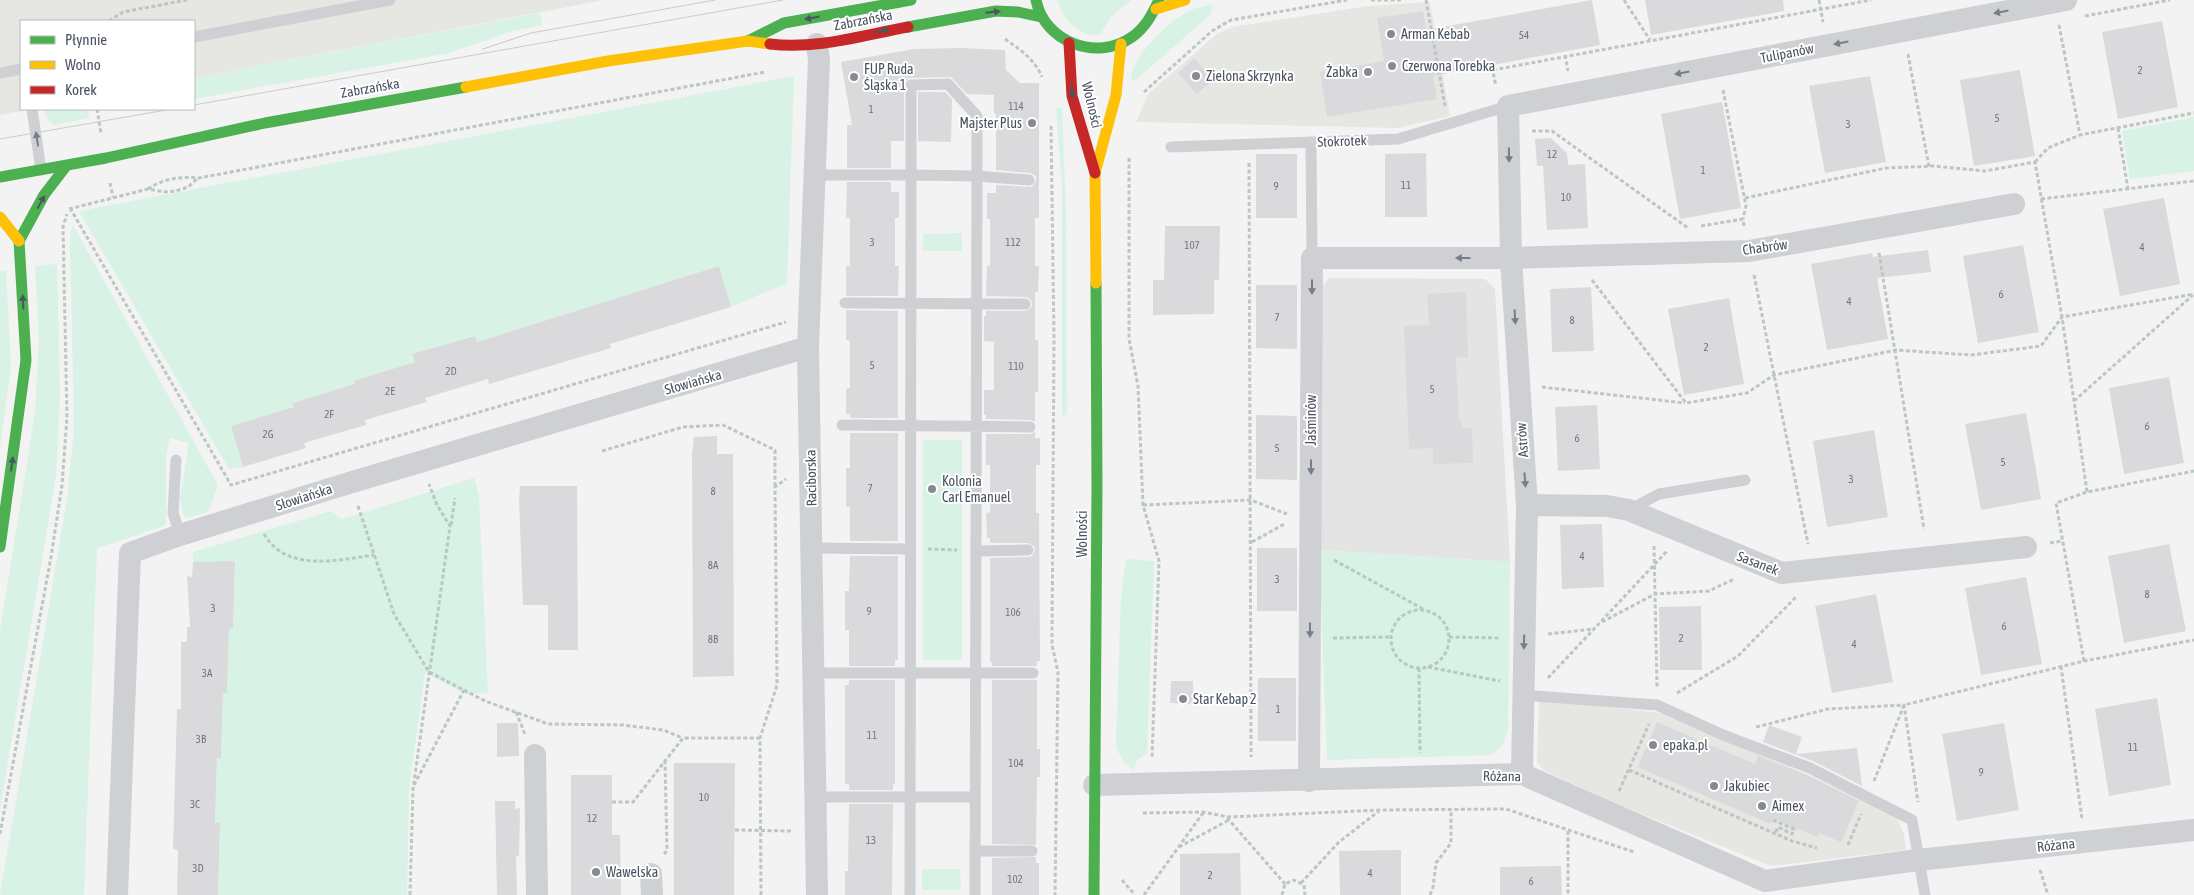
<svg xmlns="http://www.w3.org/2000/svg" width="2194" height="895" font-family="'Asap Condensed',sans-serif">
  <rect width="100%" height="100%" fill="#f3f3f3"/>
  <path fill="#e6e6e2" d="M0 0H604L194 78V21H21V109H33L0 115Z
    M1430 2 1450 116 1398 128 1136 122 1148 94 1218 33 1233 27 1368 6Z
    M1539 699 1661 713 1795 769 1888 811 1898 820 1904 834 1906 850 1771 866 1612 802 1543 770 1537 762Z"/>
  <path fill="#e5e4e5" d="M1329 278 1485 279 1495 289 1510 562 1319 550 1320 289Z"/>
  <path fill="#d8f2e5" d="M1057 0H1132L1111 17 1100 35C1078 37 1063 19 1057 0Z
    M1213 4 1210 15 1137 79 1131 81C1130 57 1170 20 1191 10 1198 7 1205 6 1213 4Z
    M540 13 542 25 512 31 449 53 194 99V78Z
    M794 76 787 283 731 307 719 266 477 342 474 336 413 354 415 362 353 381 355 385 293 402 294 407 231 426 243 467 229 469 79 211Z
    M1062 107 1066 211 1067 415H1062V186L1056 108Z
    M44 109H88L89 118 54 125 48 120Z
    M2194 117V171L2130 179 2122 131Z
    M73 225 218 485 208 512 187 518 184 516 180 500 189 443 170 438 166 457V522L164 526 97 548 84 895H0L67 500 74 429 70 235Z
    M962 233V251H923V234Z
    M57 264 60 396 56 476 0 809V631L35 413 39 338 35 266Z
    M0 271H6L11 367 0 447Z
    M923 440H962V660H923Z
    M474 478 479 496 488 693 465 694 425 673 409 789 407 895H218L220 824 215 823 217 759 221 758 223 693H227L229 628H233L235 562H193V552L331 511 342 519Z
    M1319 550 1510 562 1508 730 1503 745 1490 755 1327 760Z
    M1126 559 1154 561 1147 753 1136 761 1134 771C1123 761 1118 756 1116 742L1121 597Z
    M922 869H960L961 890H922Z"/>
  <path fill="#dadadc" d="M1592 0 1600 45 1433 76 1437 99 1327 117 1320 72 1384 61 1377 18 1423 11 1426 30Z
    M1645 0H1783L1784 11 1651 35Z
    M2162 21 2178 107 2118 119 2102 32Z
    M961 48 1005 50 1006 70 1020 83H1039V218H1035V266H1039L1038 292H1035V340H1038V392H1035V422L1030 420 986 419V415H984V390H994V342L984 341V316H986V311H1025L1031 308 1032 305 1031 300 1026 297 986 296 987 266H990V219H987V193H996V185L1032 187 1036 180V176L1030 173 996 170V114H994V95L967 94 951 77 908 78 904 85V141H891V168H847V125H852L841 62 914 49Z
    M1194 58 1213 80 1197 94 1178 73Z
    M2020 70 2035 156 1974 166 1960 80Z
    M1870 76 1886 162 1825 173 1809 86Z
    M918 92H945L952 99 951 142 918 141Z
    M1722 102 1741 208 1680 219 1661 114Z
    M1551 138 1567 153 1568 165 1585 164 1588 228 1547 230 1543 166H1537L1535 139Z
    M1426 153 1427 217H1385V154Z
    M1256 154H1297V218H1256Z
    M847 182H891V192H899V218H895V266H899L898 296H846V266H850V218H846Z
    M2164 198 2180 284 2120 296 2103 209Z
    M1165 226H1220L1219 280H1214V314L1153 315V280H1164Z
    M2023 245 2039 332 1978 343 1963 256Z
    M1928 250 1931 272 1877 278 1888 339 1827 350 1811 264 1872 253 1873 257Z
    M719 266 731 307 610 344 611 348 489 384 488 379 425 398 427 402 365 420 366 425 304 443 306 448 243 467 231 426 294 407 292 403 355 384 353 381 415 362 412 354 475 336 477 342Z
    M1256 285H1297V349L1256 348Z
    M1591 287 1594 351 1552 352 1550 289Z
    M1466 292 1468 357 1456 358 1459 421 1461 420 1462 428H1472L1473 463 1433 464V448L1409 449 1404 326 1429 325 1427 294Z
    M1729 298 1744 384 1684 395 1668 309Z
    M846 310 898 311V418H850V414H846V389L850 388V341L846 340Z
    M2169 377 2184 463 2124 474 2109 388Z
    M1597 405 1600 469 1558 471 1555 407Z
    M2026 413 2041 499 1981 510 1965 424Z
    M1256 415 1297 416V480L1256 479Z
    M1874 430 1888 517 1827 527 1813 441Z
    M1035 432V438H1040V465H1036V513H1039L1040 661H1037V666H992V662H990V558L1029 557 1032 556 1035 550 1034 546 1028 543H990V538H987L986 512 990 513V465H986V434H1030Z
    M850 433H898V541H850V507H846V468H850Z
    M717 436V454H733L734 676 693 677 692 454 694 437Z
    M520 486H577L578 650H548V605H523L519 500Z
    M1602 524 1604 587 1562 589 1560 525Z
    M2169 544 2186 631 2124 643 2108 556Z
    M1257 548H1297V611H1257Z
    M850 556H898V660H895V666H849V630H845V591H849Z
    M235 561 233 629 229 628 227 693H223L221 759 217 758 215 823H220L218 895H177L178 850 173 849 177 709H181V642H187V627H190L187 576 192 577 193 562Z
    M2026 577 2042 664 1981 675 1965 588Z
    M1876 594 1893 682 1832 693 1815 606Z
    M1701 606 1702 670H1660L1659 607Z
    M1258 678H1296V741H1258Z
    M849 680H895V784H893V790H849V784H845V685H849Z
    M992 680H1037V749H1040V777H1037L1036 845 992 844Z
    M1171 681H1193V704L1170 703Z
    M2157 698 2171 785 2109 796 2095 709Z
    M1657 722 1755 764 1758 756 1807 775 1859 801 1841 842 1819 833 1817 837 1773 818 1771 824 1638 767Z
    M497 723H518L519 756 497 757Z
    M2004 723 2019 810 1957 821 1942 734Z
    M1769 725 1802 737 1796 754 1857 748 1862 786 1813 761 1763 742Z
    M674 763H735L734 895H674Z
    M571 775H612V835H620L621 895H571Z
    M495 801H515V809L520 808 519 856H516L517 895H497Z
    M849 804H893L892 895H845V871H848Z
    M1401 850V895H1340L1339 851Z
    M1240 853 1241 895H1180V854Z
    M1036 857V863H1039V895H992V858Z
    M1561 866 1562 895H1500V867Z"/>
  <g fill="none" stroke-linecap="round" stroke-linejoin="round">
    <path stroke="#bbc7c4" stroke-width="3" stroke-dasharray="4 2.5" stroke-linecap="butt" d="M1371 0H1401
      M1426 0 1445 106
      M1624 0 1650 40
      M1819 0 1823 22
      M2085 16 2170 0
      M109 21 123 12 187 0
      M2059 25 2080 135 2194 113
      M1005 39C1020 49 1035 60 1042 77
      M1908 54 1929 167
      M1565 55 1568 71
      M1492 67 1496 86
      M1493 70 1871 0
      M1723 90 1746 206 1743 219
      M1144 92 1212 31 1231 20 1347 0
      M97 109 101 133
      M1051 126 1054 338 1052 645 1058 672 1055 895
      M2118 128 2128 189
      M1532 131H1552L1688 228
      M1129 158V339L1138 386 1143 505 1159 561 1152 758
      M2035 162 2048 148 2080 135
      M1249 163 1251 757
      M110 183 113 197
      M148 189C162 179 181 176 199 178L765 72
      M1745 198 1886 168 1933 166 1985 171 2035 162 2062 317 2087 492
      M2041 199 2194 181
      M70 208 231 485 786 322
      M69 209 148 189 165 192 176 191 188 187 198 178
      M1701 226 1743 219 1744 227
      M1879 253 1924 529
      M1754 275 1808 544
      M1592 280 1686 403 1747 393 1774 375 1896 350 1971 355 2041 346 2062 317 2194 294
      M1542 387 1685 403
      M2074 401 2193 295
      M602 451 683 427 723 425 775 450V486
      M1143 505 1251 500 1287 514
      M358 506 394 614 429 672 485 701 548 724 623 725 663 730 683 738
      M451 525 455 498
      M264 534C287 573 337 560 374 555
      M1252 542 1286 523
      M2050 543 2062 541
      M1654 546 1657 687
      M928 549 957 550
      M1334 560 1423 609
      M1391 639a29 29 0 1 1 58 0a29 29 0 1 1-58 0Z
      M1602 622 1655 594 1709 591 1734 579
      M1548 634 1594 629
      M1449 637 1501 638
      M1333 638 1390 637
      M2084 661 2056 503 2087 492 2194 471
      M2061 666 2082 819
      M1428 667 1500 681
      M1419 668 1420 753
      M1548 678 1667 551
      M1677 693 1738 656 1796 597
      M516 712 525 734
      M1756 727 1828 709 1904 705 1918 802
      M1629 770 1792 841 1817 848
      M1874 781 1904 705 2084 661 2194 640
      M414 785 464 690
      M1619 791 1649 724
      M612 802H633L683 738H760
      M1143 813 1203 812 1228 817 1380 810 1506 809 1634 852
      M1228 817 1229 820 1285 884
      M1773 820 1794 829 1792 834 1778 827 1775 834
      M735 830 791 831
      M1568 831V895
      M0 834 51 557 62 485 67 417 63 227 67 214
      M1848 845 1861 814
      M1179 847 1229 820
      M664 854 667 851 665 761
      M2040 870 2048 895
      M1122 880 1135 895
      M1301 883 1339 842 1379 811
      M410 895 413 789 450 526 437 505 429 484
      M761 895 760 738 777 685 775 487 786 479
      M1144 895 1203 813
      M1282 895 1285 884 1294 880 1304 885 1305 895
      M1430 895 1433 887 1436 863 1451 843V810"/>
    <path stroke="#ced0d3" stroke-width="11" d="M194 37 390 0
      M0 73 21 69
      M32 109 41 170
      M1311 142 1312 258
      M1171 147 1398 139 1508 106
      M814 175H911V85L948 84 977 116V176L1029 180
      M845 303 1025 304
      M842 425 1030 427
      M176 460 173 513 180 535
      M1629 510 1659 494 1745 480
      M812 548 910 549
      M976 551 1028 550
      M813 673H1033
      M1522 695 1657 705 1723 735 1810 768 1912 820 1925 895
      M815 797H975
      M975 851H1032
      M910 895 911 175 977 176 975 895"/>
    <path stroke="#ced0d3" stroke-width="22" d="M817 44 819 60 808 347 817 895
      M1527 505 1607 506 1629 510 1782 573 2026 547
      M535 755 537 895
      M1522 774 1527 505 1511 258 1508 106 2066 0
      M1309 781 1312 258H1511L1749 251 2014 204
      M1094 785 1522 774 1765 881 1918 860 2194 830
      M651 874 652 895
      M117 895 130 553 180 535 349 483 808 347"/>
    <path stroke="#4caf50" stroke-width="11" d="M1036 0C1044 42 1097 62 1132 37 1145 28 1152 15 1159 0
      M908 27 996 11 1018 12 1041 17
      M748 41 784 23 911 0
      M0 177 106 158 265 123 466 87
      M0 547 26 360 19 241 44 195 67 165
      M1094 895 1097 488 1096 283"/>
    <path stroke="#ffc107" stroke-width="11" d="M1156 9 1185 0
      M466 87 608 61 748 41 770 44
      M0 217 19 241
      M1096 283 1095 173 1116 95 1121 44"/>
    <path stroke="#c62828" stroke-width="11" d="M1069 43 1072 96 1095 173
      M770 44C816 50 863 35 908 27"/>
    <path stroke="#c8cacc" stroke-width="1" d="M483 49 531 33 715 0
      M194 105 783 0
      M0 139 172 109"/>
  </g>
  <defs><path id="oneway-solid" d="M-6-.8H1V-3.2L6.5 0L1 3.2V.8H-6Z" transform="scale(1.25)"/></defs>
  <g fill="#49575f">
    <use href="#oneway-solid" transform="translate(993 12) rotate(-6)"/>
    <use href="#oneway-solid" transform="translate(812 18) rotate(169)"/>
    <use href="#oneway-solid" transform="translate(882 31) rotate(-10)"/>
    <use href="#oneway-solid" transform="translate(1072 91) rotate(83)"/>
    <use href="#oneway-solid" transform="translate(41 202) rotate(-61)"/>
    <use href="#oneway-solid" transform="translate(23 302) rotate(-93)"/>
    <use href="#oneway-solid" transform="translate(12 464) rotate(-82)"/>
  </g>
  <g fill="#787e88">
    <use href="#oneway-solid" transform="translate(2001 12) rotate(169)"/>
    <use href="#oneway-solid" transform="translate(1841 43) rotate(169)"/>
    <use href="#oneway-solid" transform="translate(1682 73) rotate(169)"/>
    <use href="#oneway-solid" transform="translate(37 139) rotate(-99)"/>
    <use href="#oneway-solid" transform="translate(1509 155) rotate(89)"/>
    <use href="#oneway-solid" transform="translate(1463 258) rotate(-180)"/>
    <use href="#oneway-solid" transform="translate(1312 287) rotate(90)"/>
    <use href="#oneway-solid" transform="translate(1515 317) rotate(87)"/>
    <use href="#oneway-solid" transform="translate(1311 467) rotate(90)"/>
    <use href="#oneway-solid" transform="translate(1525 480) rotate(86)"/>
    <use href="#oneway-solid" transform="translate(1310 630) rotate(90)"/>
    <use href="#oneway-solid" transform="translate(1524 642) rotate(92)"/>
  </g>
  <g fill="#848a93" stroke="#fff" stroke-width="2">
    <circle cx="1391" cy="34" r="5"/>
    <circle cx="1392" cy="66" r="5"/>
    <circle cx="1368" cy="72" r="5"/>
    <circle cx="1196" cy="76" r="5"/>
    <circle cx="854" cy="77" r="5"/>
    <circle cx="1032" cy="123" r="5"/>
    <circle cx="932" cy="489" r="5"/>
    <circle cx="1183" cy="699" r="5"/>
    <circle cx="1653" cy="745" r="5"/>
    <circle cx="1714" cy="786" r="5"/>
    <circle cx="1762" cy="806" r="5"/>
    <circle cx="596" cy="872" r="5"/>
  </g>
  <g text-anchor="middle" stroke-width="4" stroke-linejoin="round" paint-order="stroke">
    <g font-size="11" fill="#6f7680">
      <text x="1524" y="39">54</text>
      <text x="2140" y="74">2</text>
      <text x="1016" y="110">114</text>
      <text x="871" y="113">1</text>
      <text x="1997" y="122">5</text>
      <text x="1848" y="128">3</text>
      <text x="1552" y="158">12</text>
      <text x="1703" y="174">1</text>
      <text x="1406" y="189">11</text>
      <text x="1276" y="190">9</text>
      <text x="1566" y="201">10</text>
      <text x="872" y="246">3</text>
      <text x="1013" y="246">112</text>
      <text x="1192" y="249">107</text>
      <text x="2142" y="251">4</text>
      <text x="2001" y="298">6</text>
      <text x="1849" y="305">4</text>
      <text x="1277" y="321">7</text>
      <text x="1572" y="324">8</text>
      <text x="1706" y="351">2</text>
      <text x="872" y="369">5</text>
      <text x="1016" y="370">110</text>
      <text x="451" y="375">2D</text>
      <text x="1432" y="393">5</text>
      <text x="390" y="395">2E</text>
      <text x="329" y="418">2F</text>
      <text x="2147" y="430">6</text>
      <text x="268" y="438">2G</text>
      <text x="1577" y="442">6</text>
      <text x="1277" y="452">5</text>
      <text x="2003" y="466">5</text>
      <text x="1851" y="483">3</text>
      <text x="870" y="492">7</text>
      <text x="713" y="495">8</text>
      <text x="1582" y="560">4</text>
      <text x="713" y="569">8A</text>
      <text x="1277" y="583">3</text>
      <text x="2147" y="598">8</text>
      <text x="213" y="612">3</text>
      <text x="869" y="615">9</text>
      <text x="1013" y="616">106</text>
      <text x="2004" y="630">6</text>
      <text x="1681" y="642">2</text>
      <text x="713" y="643">8B</text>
      <text x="1854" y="648">4</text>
      <text x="207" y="677">3A</text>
      <text x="1278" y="713">1</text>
      <text x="872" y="739">11</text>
      <text x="201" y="743">3B</text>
      <text x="2133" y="751">11</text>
      <text x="1016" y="767">104</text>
      <text x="1981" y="776">9</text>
      <text x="704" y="801">10</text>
      <text x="195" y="808">3C</text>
      <text x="592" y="822">12</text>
      <text x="871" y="844">13</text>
      <text x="198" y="872">3D</text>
      <text x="1370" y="877">4</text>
      <text x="1210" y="879">2</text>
      <text x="1015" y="883">102</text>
      <text x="1531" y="885">6</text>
    </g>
    <g font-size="14" fill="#495260" stroke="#fff">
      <text transform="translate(863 20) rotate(-11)" y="5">Zabrzańska</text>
      <text transform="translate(1787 53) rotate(-11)" y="5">Tulipanów</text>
      <text transform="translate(370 88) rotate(-10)" y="5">Zabrzańska</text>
      <text transform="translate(1092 105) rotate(77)" y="5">Wolności</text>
      <text transform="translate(1342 141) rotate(-2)" y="5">Stokrotek</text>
      <text transform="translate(1765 247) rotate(-8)" y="5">Chabrów</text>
      <text transform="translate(693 382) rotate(-16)" y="5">Słowiańska</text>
      <text transform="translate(1311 420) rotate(-90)" y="5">Jaśminów</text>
      <text transform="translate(1522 440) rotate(-94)" y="5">Astrów</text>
      <text transform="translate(811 478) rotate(-91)" y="5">Raciborska</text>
      <text transform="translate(304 497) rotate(-18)" y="5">Słowiańska</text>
      <text transform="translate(1082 534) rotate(-90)" y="5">Wolności</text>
      <text transform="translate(1758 563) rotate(21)" y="5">Sasanek</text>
      <text transform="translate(1502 776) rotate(1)" y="5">Różana</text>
      <text transform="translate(2056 845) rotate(-6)" y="5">Różana</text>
    </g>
    <g font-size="14" fill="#495260" stroke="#fff" text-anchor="start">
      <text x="1401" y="39">Arman Kebab</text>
      <text x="1402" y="71">Czerwona Torebka</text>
      <text x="864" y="74">FUP Ruda<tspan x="864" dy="16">Śląska 1</tspan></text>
      <text x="1358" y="77" text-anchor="end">Żabka</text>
      <text x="1206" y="81">Zielona Skrzynka</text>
      <text x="1022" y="128" text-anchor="end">Majster Plus</text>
      <text x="942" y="486">Kolonia<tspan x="942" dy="16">Carl Emanuel</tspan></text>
      <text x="1193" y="704">Star Kebap 2</text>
      <text x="1663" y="750">epaka.pl</text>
      <text x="1724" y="791">Jakubiec</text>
      <text x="1772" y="811">Aimex</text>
      <text x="606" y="877">Wawelska</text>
    </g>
  </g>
  <rect x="20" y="20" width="175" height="90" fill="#ffffff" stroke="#b6babf"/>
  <rect x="30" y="36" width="25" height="8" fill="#4caf50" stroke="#b6babf"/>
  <text x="65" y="45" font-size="15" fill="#495260">Płynnie</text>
  <rect x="30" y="61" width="25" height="8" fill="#ffc107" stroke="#b6babf"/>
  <text x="65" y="70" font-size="15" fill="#495260">Wolno</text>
  <rect x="30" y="86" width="25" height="8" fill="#c62828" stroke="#b6babf"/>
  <text x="65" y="95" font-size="15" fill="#495260">Korek</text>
</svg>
